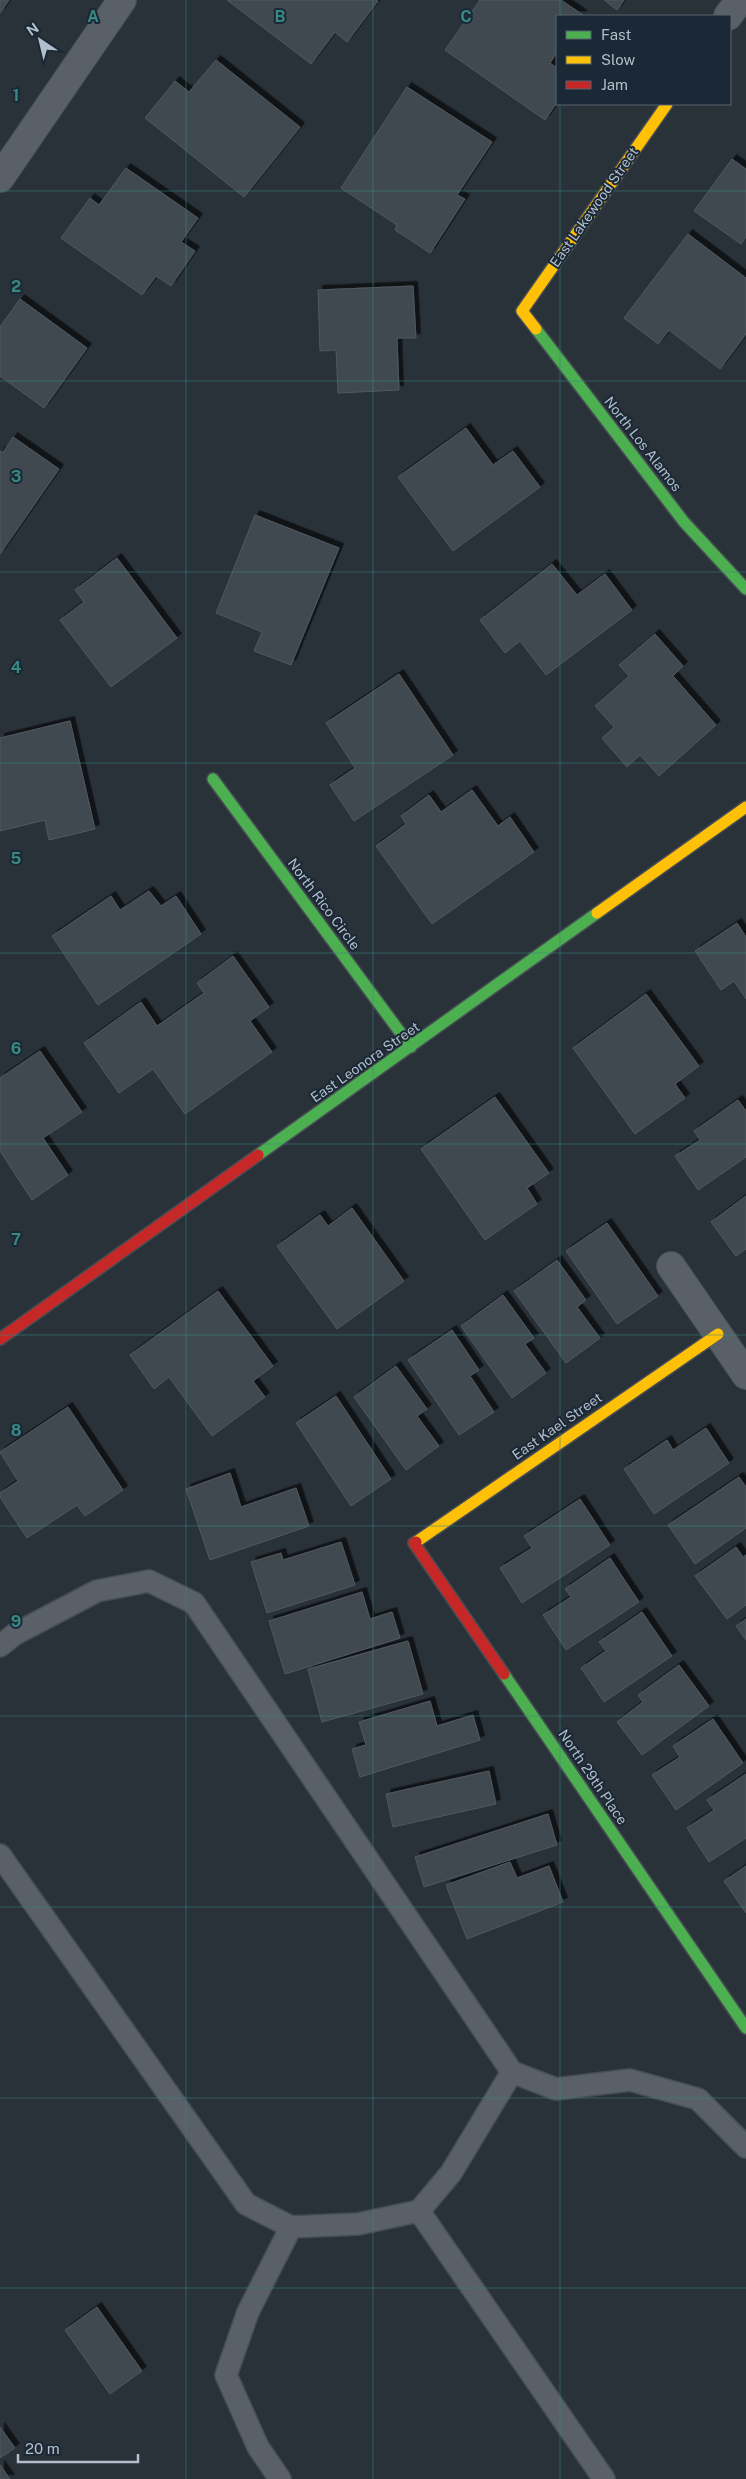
<svg xmlns="http://www.w3.org/2000/svg" width="746" height="2479" font-family="'Public Sans',sans-serif">
  <defs>
    <filter id="shadow"><feDropShadow dx="4.5" dy="-4.5" stdDeviation="0" flood-color="#0009"/></filter>
  </defs>
  <rect width="100%" height="100%" fill="#293139"/>
  <path fill="#41484f" stroke="#515861" filter="url(#shadow)" d="M0 0H9L0 13Z
    M227 0H376L378 1 347 42 335 32 311 64Z
    M480 0H561L583 15 557 16V52L550 63 557 68V102L545 120 445 50Z
    M604 0H624L617 10Z
    M216 60 300 127 244 197 145 118 175 81 189 92Z
    M407 87 492 142 457 195 465 199 430 253 395 230 397 225 341 188Z
    M732 159 746 169V237L741 244 694 211Z
    M126 168 198 218 181 242 195 251 171 286 156 276 142 295 61 238 90 198 99 205Z
    M688 234 746 278V334L720 369 669 330 658 344 624 318Z
    M413 286 416 338H397L399 390 338 393 336 350 320 351 318 290Z
    M20 299 87 348 44 408 0 376V327Z
    M466 428 493 465 513 451 540 487 453 551 398 477Z
    M13 437 59 469 0 554V451L3 453Z
    M255 515 339 548 291 665 254 651 262 632 216 613Z
    M117 558 177 638 111 687 60 620 84 602 75 590Z
    M552 564 577 595 605 574 632 610 546 675 520 641 505 653 480 620Z
    M655 634 683 666 673 676 716 725 659 776 640 755 627 767 602 738 614 727 595 706 629 676 619 665Z
    M399 674 453 755 354 821 330 785 355 768 326 723Z
    M70 721 95 829 49 840 45 820 0 831V738Z
    M472 790 498 826 510 817 534 852 432 924 376 846 406 824 401 816 429 795 441 812Z
    M149 891 161 906 176 896 201 934 98 1005 52 936 111 896 120 910Z
    M737 923 746 937V999L734 981 721 990 695 951Z
    M233 956 269 1007 250 1021 272 1052 185 1114 153 1069 119 1093 84 1043 141 1002 157 1026 204 993 197 983Z
    M646 994 699 1066 675 1084 685 1098 635 1134 573 1048Z
    M40 1051 82 1112 43 1138 68 1175 32 1200 0 1151V1078Z
    M495 1097 549 1173 527 1188 537 1204 485 1240 421 1149Z
    M738 1100 746 1111V1157L698 1190 675 1156 700 1140 694 1131Z
    M746 1196V1249L736 1256 711 1222Z
    M352 1208 404 1281 337 1329 277 1246 320 1215 328 1226Z
    M607 1223 658 1296 617 1324 566 1251Z
    M557 1260 586 1300 577 1307 600 1338 566 1363 514 1291Z
    M218 1291 273 1366 253 1381 265 1397 212 1436 169 1377 154 1389 130 1355Z
    M503 1295 534 1338 525 1344 546 1373 512 1398 461 1326Z
    M452 1330 479 1370 470 1376 494 1412 459 1435 408 1360Z
    M396 1366 427 1409 417 1416 439 1446 406 1470 354 1397Z
    M336 1396 391 1479 351 1506 296 1423Z
    M68 1407 123 1490 85 1516 77 1505 27 1538 0 1497V1493L18 1481 0 1452Z
    M706 1428 729 1463 654 1514 624 1469 667 1440 673 1450Z
    M230 1473 241 1507 296 1488 309 1526 210 1560 186 1489Z
    M739 1477 746 1487V1528L695 1564 668 1525Z
    M580 1499 610 1545 522 1603 500 1568 532 1548 524 1536Z
    M341 1542 355 1585 267 1613 251 1562 281 1553 283 1560Z
    M736 1547 743 1557 746 1555V1605L727 1619 695 1576Z
    M610 1558 639 1602 566 1650 543 1615 571 1597 565 1589Z
    M362 1592 370 1619 392 1612 400 1638 285 1674 269 1621Z
    M642 1612 672 1656 604 1702 581 1668 606 1651 599 1642Z
    M746 1619V1640L736 1626Z
    M408 1641 423 1694 322 1722 308 1669Z
    M679 1665 709 1706 642 1755 617 1722 643 1702 638 1695Z
    M430 1701 437 1726 473 1715 480 1740 360 1777 352 1749 366 1745 359 1722Z
    M713 1719 743 1763 676 1810 652 1775 680 1757 673 1746Z
    M489 1771 496 1804 393 1827 386 1794Z
    M746 1774V1838L709 1862 687 1828 714 1810 707 1800Z
    M548 1814 557 1845 424 1887 415 1857Z
    M510 1862 517 1878 549 1866 563 1902 467 1939 446 1885Z
    M746 1866V1913L724 1881Z
    M97 2307 142 2371 110 2394 65 2330Z
    M0 2427 15 2448 0 2458Z
    M0 2465 10 2479H0Z"/>
  <g fill="none" stroke-linecap="round" stroke-linejoin="round">
    <g stroke="#474d54" stroke-width="24">
      <path id="lane" d="M0 1646 15 1634 97 1591 149 1581 194 1603 512 2072 556 2089 630 2080 698 2099 746 2147
        M0 1855 246 2204 291 2227 358 2224 419 2211 451 2173 512 2072
        M419 2211 604 2479
        M280 2479 258 2447 226 2375 248 2312 291 2227"/>
    </g>
    <g stroke="#474d54" stroke-width="30">
      <path id="street" d="M728 16 740 0
        M0 178 122 0
        M671 1266 746 1375"/>
    </g>
    <g stroke="#474d54" stroke-width="14">
      <path id="fast" d="M536 329 684 522 746 589
        M213 779 411 1047
        M258 1155 597 913
        M504 1674 746 2028"/>
    </g>
    <g stroke="#474d54" stroke-width="14">
      <path id="slow" d="M536 329 522 311 667 104
        M597 913 746 807
        M416 1542 718 1334"/>
    </g>
    <g stroke="#474d54" stroke-width="14">
      <path id="jam" d="M0 1339 258 1155
        M416 1542 414 1543 504 1674"/>
    </g>
    <use href="#lane" stroke="#596067" stroke-width="21"/>
    <use href="#street" stroke="#596067" stroke-width="28"/>
    <use href="#fast" stroke="#4caf50" stroke-width="11"/>
    <use href="#slow" stroke="#ffc107" stroke-width="11"/>
    <use href="#jam" stroke="#c62828" stroke-width="11"/>
  </g>
  <path fill="none" stroke="#388885" stroke-width="1" stroke-opacity="0.55" d="M186 0V2479M373 0V2479M560 0V16M560 104V2479M0 191H746M0 381H746M0 572H746M0 763H746M0 953H746M0 1144H746M0 1335H746M0 1526H746M0 1716H746M0 1907H746M0 2098H746M0 2288H746"/>
  <g text-anchor="middle" stroke-width="4" stroke-linejoin="round" paint-order="stroke">
    <g font-size="14" fill="#b2becb" stroke="#1b2835">
      <text transform="translate(594 207) rotate(-55)" y="5">East Lakewood Street</text>
      <text transform="translate(643 444) rotate(52)" y="5">North Los Alamos</text>
      <text transform="translate(324 904) rotate(53)" y="5">North Rico Circle</text>
      <text transform="translate(365 1062) rotate(-35)" y="5">East Leonora Street</text>
      <text transform="translate(557 1426) rotate(-35)" y="5">East Kael Street</text>
      <text transform="translate(593 1777) rotate(56)" y="5">North 29th Place</text>
    </g>
  </g>
  <g font-size="16" text-anchor="middle" font-weight="bold" fill="#388885" stroke="#1b2835" stroke-width="4" stroke-linejoin="round" paint-order="stroke">
    <text x="93" y="22">A</text>
    <text x="280" y="22">B</text>
    <text x="466" y="22">C</text>
    <text x="16" y="101">1</text>
    <text x="16" y="292">2</text>
    <text x="16" y="482">3</text>
    <text x="16" y="673">4</text>
    <text x="16" y="864">5</text>
    <text x="16" y="1054">6</text>
    <text x="16" y="1245">7</text>
    <text x="16" y="1436">8</text>
    <text x="16" y="1627">9</text>
  </g>
  <rect x="556" y="15" width="175" height="90" fill="#1b2835" stroke="#576471"/>
  <rect x="566" y="31" width="25" height="8" fill="#4caf50" stroke="#576471"/>
  <text x="601" y="40" font-size="15" fill="#b2becb">Fast</text>
  <rect x="566" y="56" width="25" height="8" fill="#ffc107" stroke="#576471"/>
  <text x="601" y="65" font-size="15" fill="#b2becb">Slow</text>
  <rect x="566" y="81" width="25" height="8" fill="#c62828" stroke="#576471"/>
  <text x="601" y="90" font-size="15" fill="#b2becb">Jam</text>
  <g transform="translate(40 40) rotate(325)" stroke="#1b2835" stroke-width="4" paint-order="stroke">
  <path d="M0-4L9 19L0 12L-9 19Z" fill="#b2becb"/>
  <text y="-8" font-size="14" font-weight="bold" text-anchor="middle" fill="#b2becb">N</text>
  </g>
  <path d="M18 2454v8h120v-8" fill="none" stroke="#b2becb" stroke-width="2.5"/>
  <text x="25" y="2454" font-size="15" fill="#b2becb" stroke="#1b2835" stroke-width="4" paint-order="stroke">20 m</text>
</svg>
